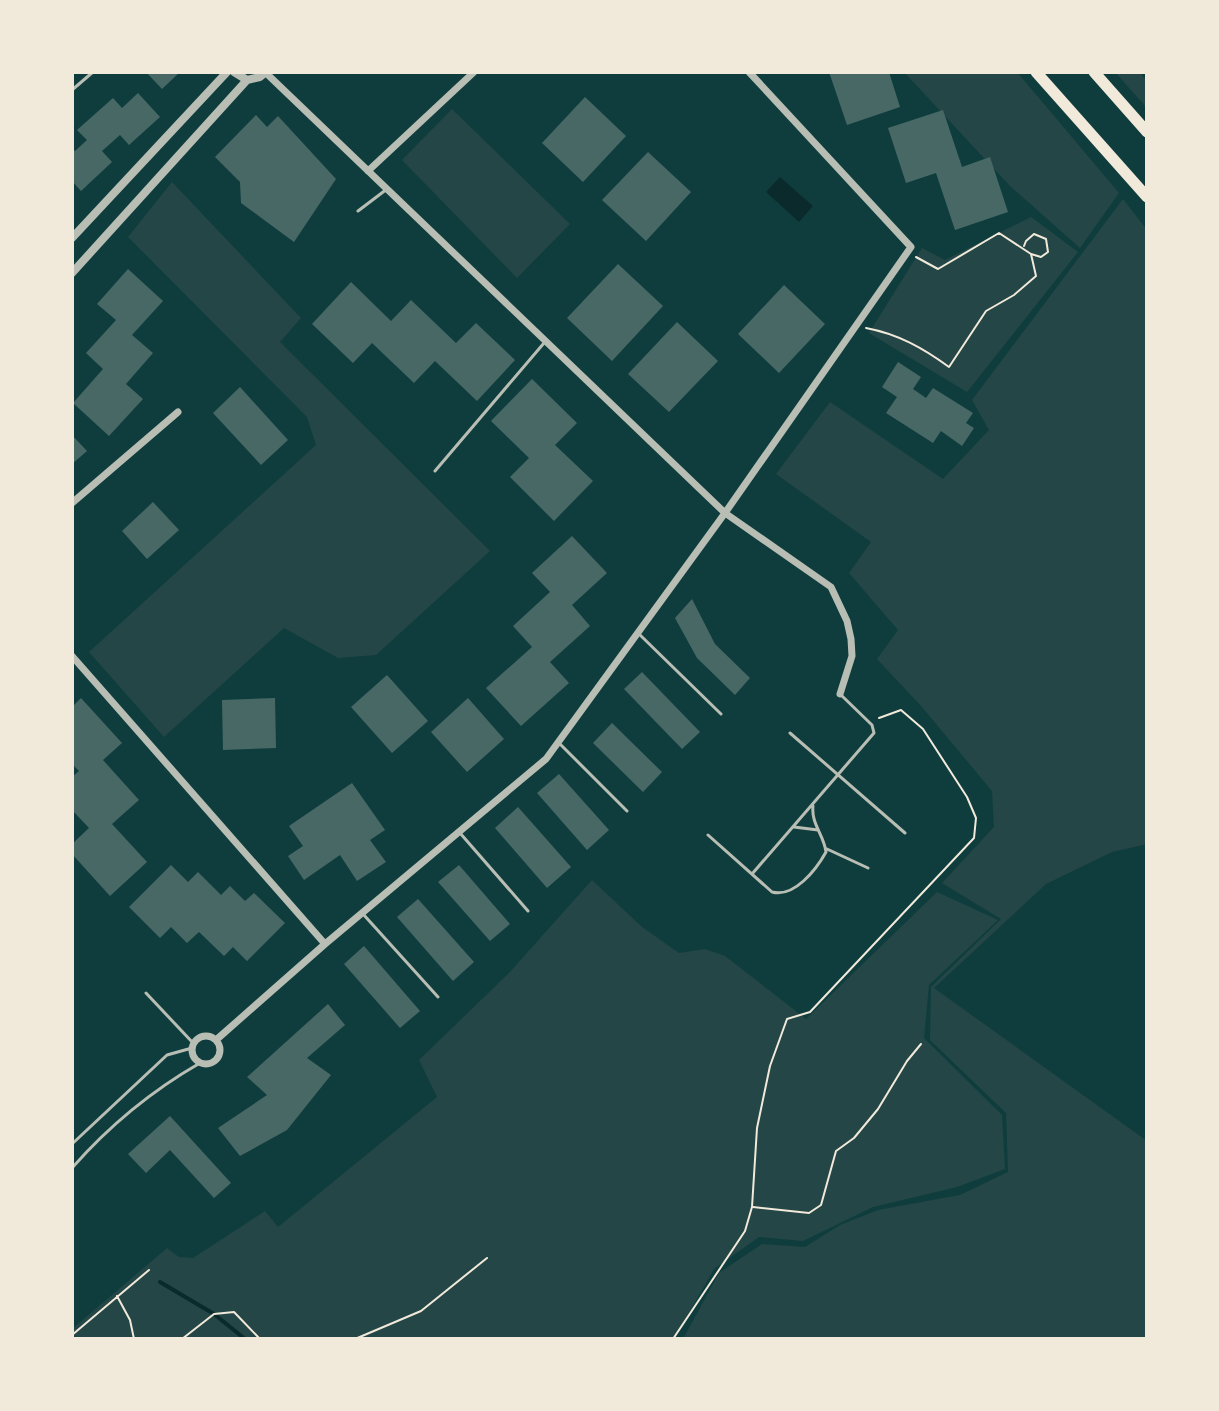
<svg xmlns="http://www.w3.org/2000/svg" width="1219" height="1411" font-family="Roboto,sans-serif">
  <rect width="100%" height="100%" fill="#0f3d3e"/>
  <path fill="#244646" d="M904 72H1017L1119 193 1080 248 1010 186Z
    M1115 72H1139L1147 81V108Z
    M452 109 570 224 517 278 402 160Z
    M172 182 301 318 280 342 490 551 376 655 338 658 284 628 164 737 89 652 316 445 307 417 128 237Z
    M1123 199 1147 230V844L1112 852 1046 884 934 988 1147 1141V1339H683L719 1273 762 1244 805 1247 840 1225 878 1210 960 1195 1008 1172 1006 1113 930 1040 931 987 1001 919 942 883 994 827 992 791 922 707 877 659 898 630 849 573 871 542 776 474 830 402 943 479 989 430 972 400Z
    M1031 217 1078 252 967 392 869 333 922 248 945 260Z
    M592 880 642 927 679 953 705 949 725 956 806 1019 937 892 998 920 929 985 924 1038 1002 1115 1005 1169 957 1187 873 1207 803 1241 759 1237 714 1269 674 1339H72V1329L167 1248 179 1257 193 1258 265 1211 278 1227 437 1097 419 1060 509 973Z"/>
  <path fill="#0a2a2b" d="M780 177 813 206 799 222 766 192Z"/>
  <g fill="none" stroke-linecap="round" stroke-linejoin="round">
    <path stroke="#0a2a2b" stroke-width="4" d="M160 1282 214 1314 245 1339"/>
  </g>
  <path fill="#486865" d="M146 72H180L162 89Z
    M829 72H889L900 107 847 125Z
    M138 93 160 117 129 145 120 135 102 151 112 162 81 191 72 181V148L75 151 87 140 77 130 113 98 122 108Z
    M585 97 626 136 583 182 542 143Z
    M943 110 962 167 990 157 1008 212 955 230 936 173 906 183 888 128Z
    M256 115 267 127 278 116 336 179 294 242 241 203 240 182 215 157Z
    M648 152 691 192 646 241 602 200Z
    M618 264 663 306 612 361 567 318Z
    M128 269 163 301 132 335 153 353 126 384 143 399 109 436 73 403 103 369 86 353 116 320 97 304Z
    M351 282 391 321 411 300 456 343 476 323 515 360 477 401 435 361 414 383 372 343 353 363 312 324Z
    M784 285 825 324 779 373 738 334Z
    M677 322 718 361 669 412 628 374Z
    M898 362 921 377 913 389 926 398 933 388 973 413 966 423 974 428 962 446 941 431 933 443 886 413 897 397 882 387Z
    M532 379 577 423 555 445 593 481 554 521 510 477 529 458 491 421Z
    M240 387 288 440 261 465 213 413Z
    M72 435 87 451 72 464Z
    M153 502 179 530 147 559 122 531Z
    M572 536 607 573 572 605 590 626 550 662 569 683 521 726 486 688 532 647 513 626 550 592 532 573Z
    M692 599 715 644 750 678 735 695 697 658 675 618Z
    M642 672 700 732 682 749 624 689Z
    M387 675 428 721 392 753 351 707Z
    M81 698 122 743 103 760 139 800 112 824 147 862 110 896 72 854V844L89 828 72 810V777L79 771 72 764V707Z
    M275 698 276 748 223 750 222 700Z
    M468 698 504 739 467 772 431 732Z
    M612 723 662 772 643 792 593 743Z
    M559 774 609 830 587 850 537 793Z
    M352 783 385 830 370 840 386 862 357 881 340 855 304 880 288 856 303 846 289 826Z
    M518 807 571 867 547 888 495 828Z
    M171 865 188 882 198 872 221 895 230 886 245 901 254 893 285 923 247 961 233 947 224 956 199 932 187 943 171 927 160 938 129 907Z
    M459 865 510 924 490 941 438 882Z
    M418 899 474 962 453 981 397 917Z
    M364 946 420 1011 400 1028 344 964Z
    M328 1004 345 1025 307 1058 331 1075 287 1130 240 1156 218 1128 267 1095 247 1077Z
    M170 1116 231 1183 214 1198 170 1150 146 1173 128 1154Z"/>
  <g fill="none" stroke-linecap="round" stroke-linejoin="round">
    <path stroke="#f1e9da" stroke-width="2" d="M1024 246 1026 241 1034 234 1046 239 1048 252 1041 257 1031 254
      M866 328C898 334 923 348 949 367L986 311 1014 295 1036 276 1031 254 999 233 938 269 916 257
      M753 1207 809 1213 821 1205 836 1151 854 1138 878 1109 907 1061 921 1044
      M117 1296 130 1320 134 1339
      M72 1335 149 1270
      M182 1339 214 1314 234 1312 260 1339
      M355 1339 421 1311 487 1258
      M673 1339 745 1231 752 1207 757 1128 770 1066 787 1019 810 1012 974 838 976 818 967 797 923 729 901 710 879 718"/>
    <path stroke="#b8beb3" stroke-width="3" d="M72 90 93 72
      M358 211 387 189
      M435 471 544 343
      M638 633 721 714
      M790 733 905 833
      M559 743 627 811
      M794 827 818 830
      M460 833 528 911
      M708 835 772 892C794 898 816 870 826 852 824 835 811 824 813 806
      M827 849 868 868
      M752 874 874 733 872 725 840 694
      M363 914 438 997
      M146 993 194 1044
      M72 1144 167 1055 192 1048
      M72 1168C108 1127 153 1090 200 1063"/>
    <path stroke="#b8beb3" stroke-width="7" d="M266 73 725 513 831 587 847 621 851 639 852 656 840 694
      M368 171 474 72
      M72 503 178 412
      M72 656 325 944
      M192 1050a14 14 0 1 1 28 0a14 14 0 1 1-28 0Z
      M216 1040 325 944 546 759 725 513 911 247 749 72"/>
    <path stroke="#b8beb3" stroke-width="8" d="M234 72 247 80 260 77 266 72
      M72 238 227 72
      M72 273 247 80"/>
    <path stroke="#f1e9da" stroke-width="11" d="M1036 72 1147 197
      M1094 72 1147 132"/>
  </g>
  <rect width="1219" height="1411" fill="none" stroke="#f1e9da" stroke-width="148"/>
</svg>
